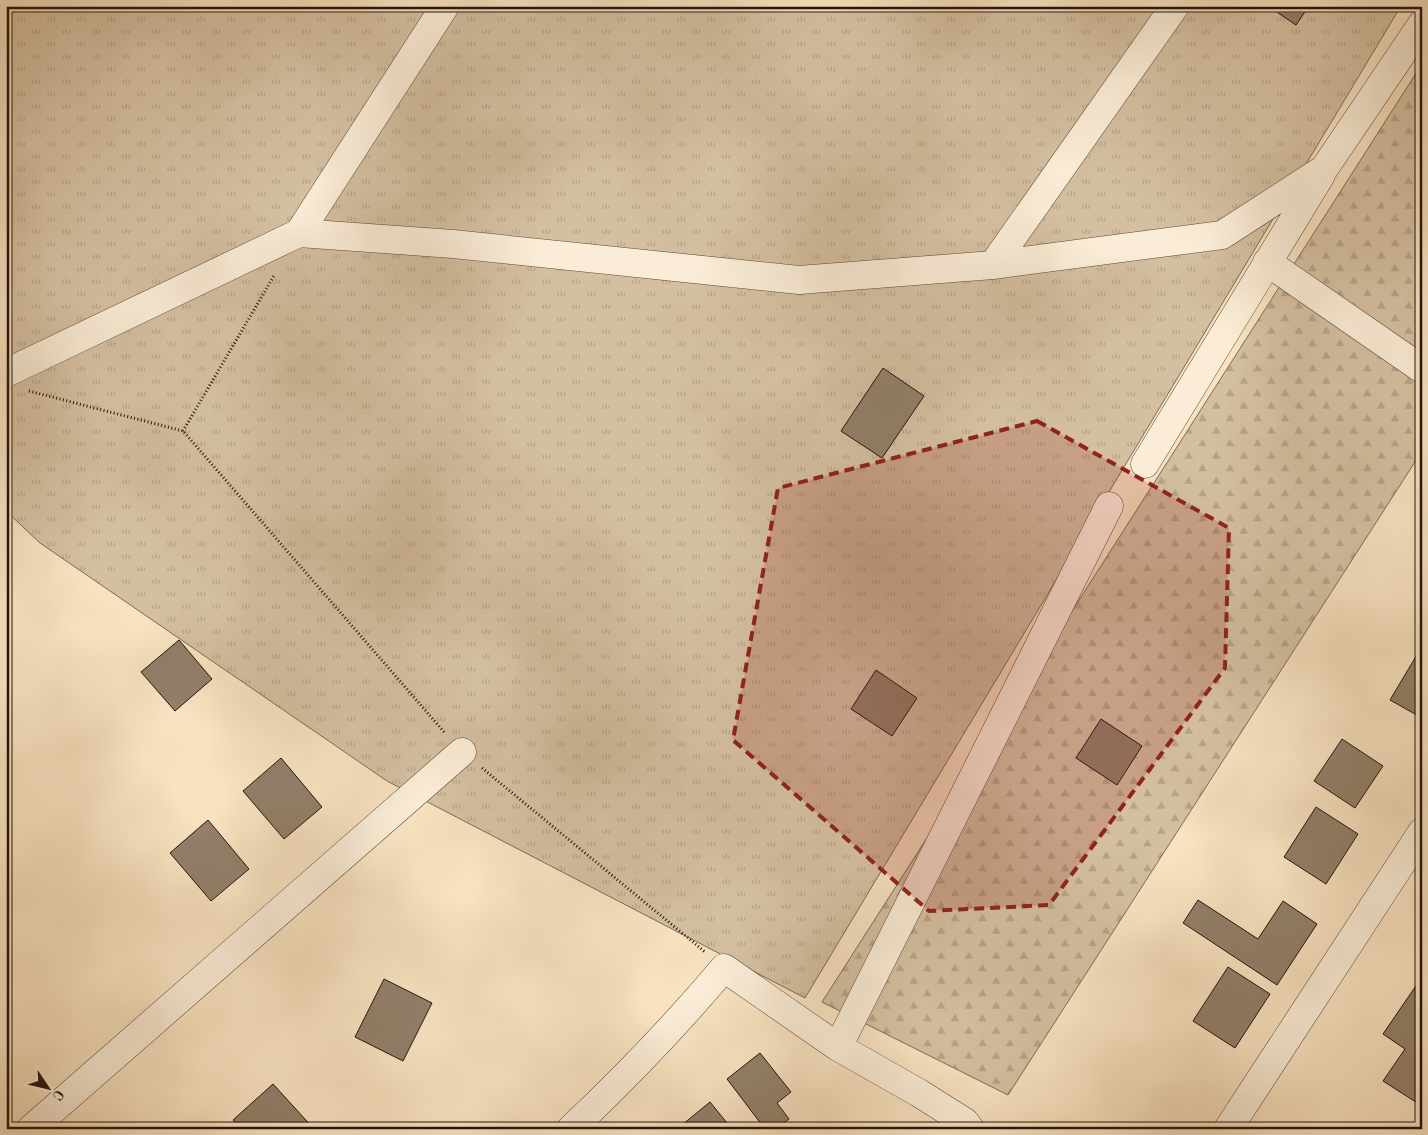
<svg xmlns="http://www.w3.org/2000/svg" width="1428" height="1135" font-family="'Old Standard TT',serif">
  <defs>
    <pattern id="grass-tufts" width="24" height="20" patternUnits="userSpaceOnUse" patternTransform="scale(1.25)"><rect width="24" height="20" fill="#d4bfa1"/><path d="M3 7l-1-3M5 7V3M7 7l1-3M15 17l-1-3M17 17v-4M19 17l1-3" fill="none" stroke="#b6a389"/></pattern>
    <pattern id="forest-firs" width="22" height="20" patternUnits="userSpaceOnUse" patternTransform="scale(1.25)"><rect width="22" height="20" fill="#d4bfa1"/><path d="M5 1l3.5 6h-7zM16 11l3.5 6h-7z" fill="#b6a389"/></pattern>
  </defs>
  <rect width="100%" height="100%" fill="#f8e2c0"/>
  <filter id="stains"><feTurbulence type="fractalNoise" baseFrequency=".004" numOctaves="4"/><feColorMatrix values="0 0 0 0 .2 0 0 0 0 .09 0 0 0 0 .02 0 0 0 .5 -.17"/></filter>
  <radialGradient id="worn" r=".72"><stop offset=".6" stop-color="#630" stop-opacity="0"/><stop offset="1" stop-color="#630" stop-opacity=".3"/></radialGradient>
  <path fill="url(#grass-tufts)" stroke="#7c6a56" d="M6 6H1401L805 998 387 781 40 543 6 511Z"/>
  <path fill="url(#forest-firs)" stroke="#7c6a56" d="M1422 64V451L1008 1095 822 1002Z"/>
  <path fill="#927f6a" stroke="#23140c" d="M1268 6H1309L1296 25Z
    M883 368 924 396 882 458 841 431Z
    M1422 508V519L1417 516Z
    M179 640 212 679 175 711 141 672Z
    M1421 648 1422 649V718L1390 700Z
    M876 670 917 698 892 736 851 709Z
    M1101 719 1142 746 1117 785 1076 758Z
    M1342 739 1383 766 1355 808 1314 781Z
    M281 758 322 807 284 839 243 791Z
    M1316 807 1358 834 1326 884 1284 857Z
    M208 820 249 869 211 901 170 853Z
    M1198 900 1258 939 1283 901 1317 924 1277 985 1183 923Z
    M1228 967 1270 994 1235 1048 1193 1021Z
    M1422 977V1106L1383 1081 1405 1049 1383 1034Z
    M384 979 432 1003 403 1061 355 1037Z
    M760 1053 791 1092 777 1103 789 1119 776 1129H765L727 1079Z
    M273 1084 314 1129H241L233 1120Z
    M710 1102 732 1129H677Z"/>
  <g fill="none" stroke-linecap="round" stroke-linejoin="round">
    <g stroke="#584839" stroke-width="29">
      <path id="minor" d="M299 233 453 244 799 280 993 265 1222 235 1324 169 1422 24
        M1267 262 1422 369
        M993 265 1175 6
        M6 373 299 233 445 6
        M1145 464 1321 175
        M838 1047 1109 506
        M31 1129 462 752
        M571 1129C625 1078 676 1025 724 968L838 1047 919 1093 965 1122 970 1129
        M1228 1129 1422 832"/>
    </g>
    <path stroke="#23140c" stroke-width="3" stroke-dasharray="1 2.5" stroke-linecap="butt" d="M29 391 183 431 445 733
      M183 431 275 274
      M482 768 705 952"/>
    <use href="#minor" stroke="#faecd6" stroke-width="28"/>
  </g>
  <path fill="#8f2418" fill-opacity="0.2" stroke="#8f2418" stroke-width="4" stroke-dasharray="10 6" stroke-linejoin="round" d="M1037 421 1229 528 1225 668 1049 905 929 911 733 740 778 488Z"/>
  <rect width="1428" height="1135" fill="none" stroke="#f8e2c0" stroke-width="25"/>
  <rect x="8" y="8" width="1413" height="1120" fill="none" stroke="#23140c" stroke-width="2.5"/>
  <rect x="12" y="12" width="1403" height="1110" fill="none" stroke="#23140c"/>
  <g transform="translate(48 1088) rotate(125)" stroke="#faecd6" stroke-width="4" paint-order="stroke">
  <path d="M0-4L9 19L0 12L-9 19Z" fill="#23140c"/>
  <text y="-8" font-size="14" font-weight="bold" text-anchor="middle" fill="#23140c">С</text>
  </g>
  <rect width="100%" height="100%" filter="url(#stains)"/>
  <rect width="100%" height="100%" fill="url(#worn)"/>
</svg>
